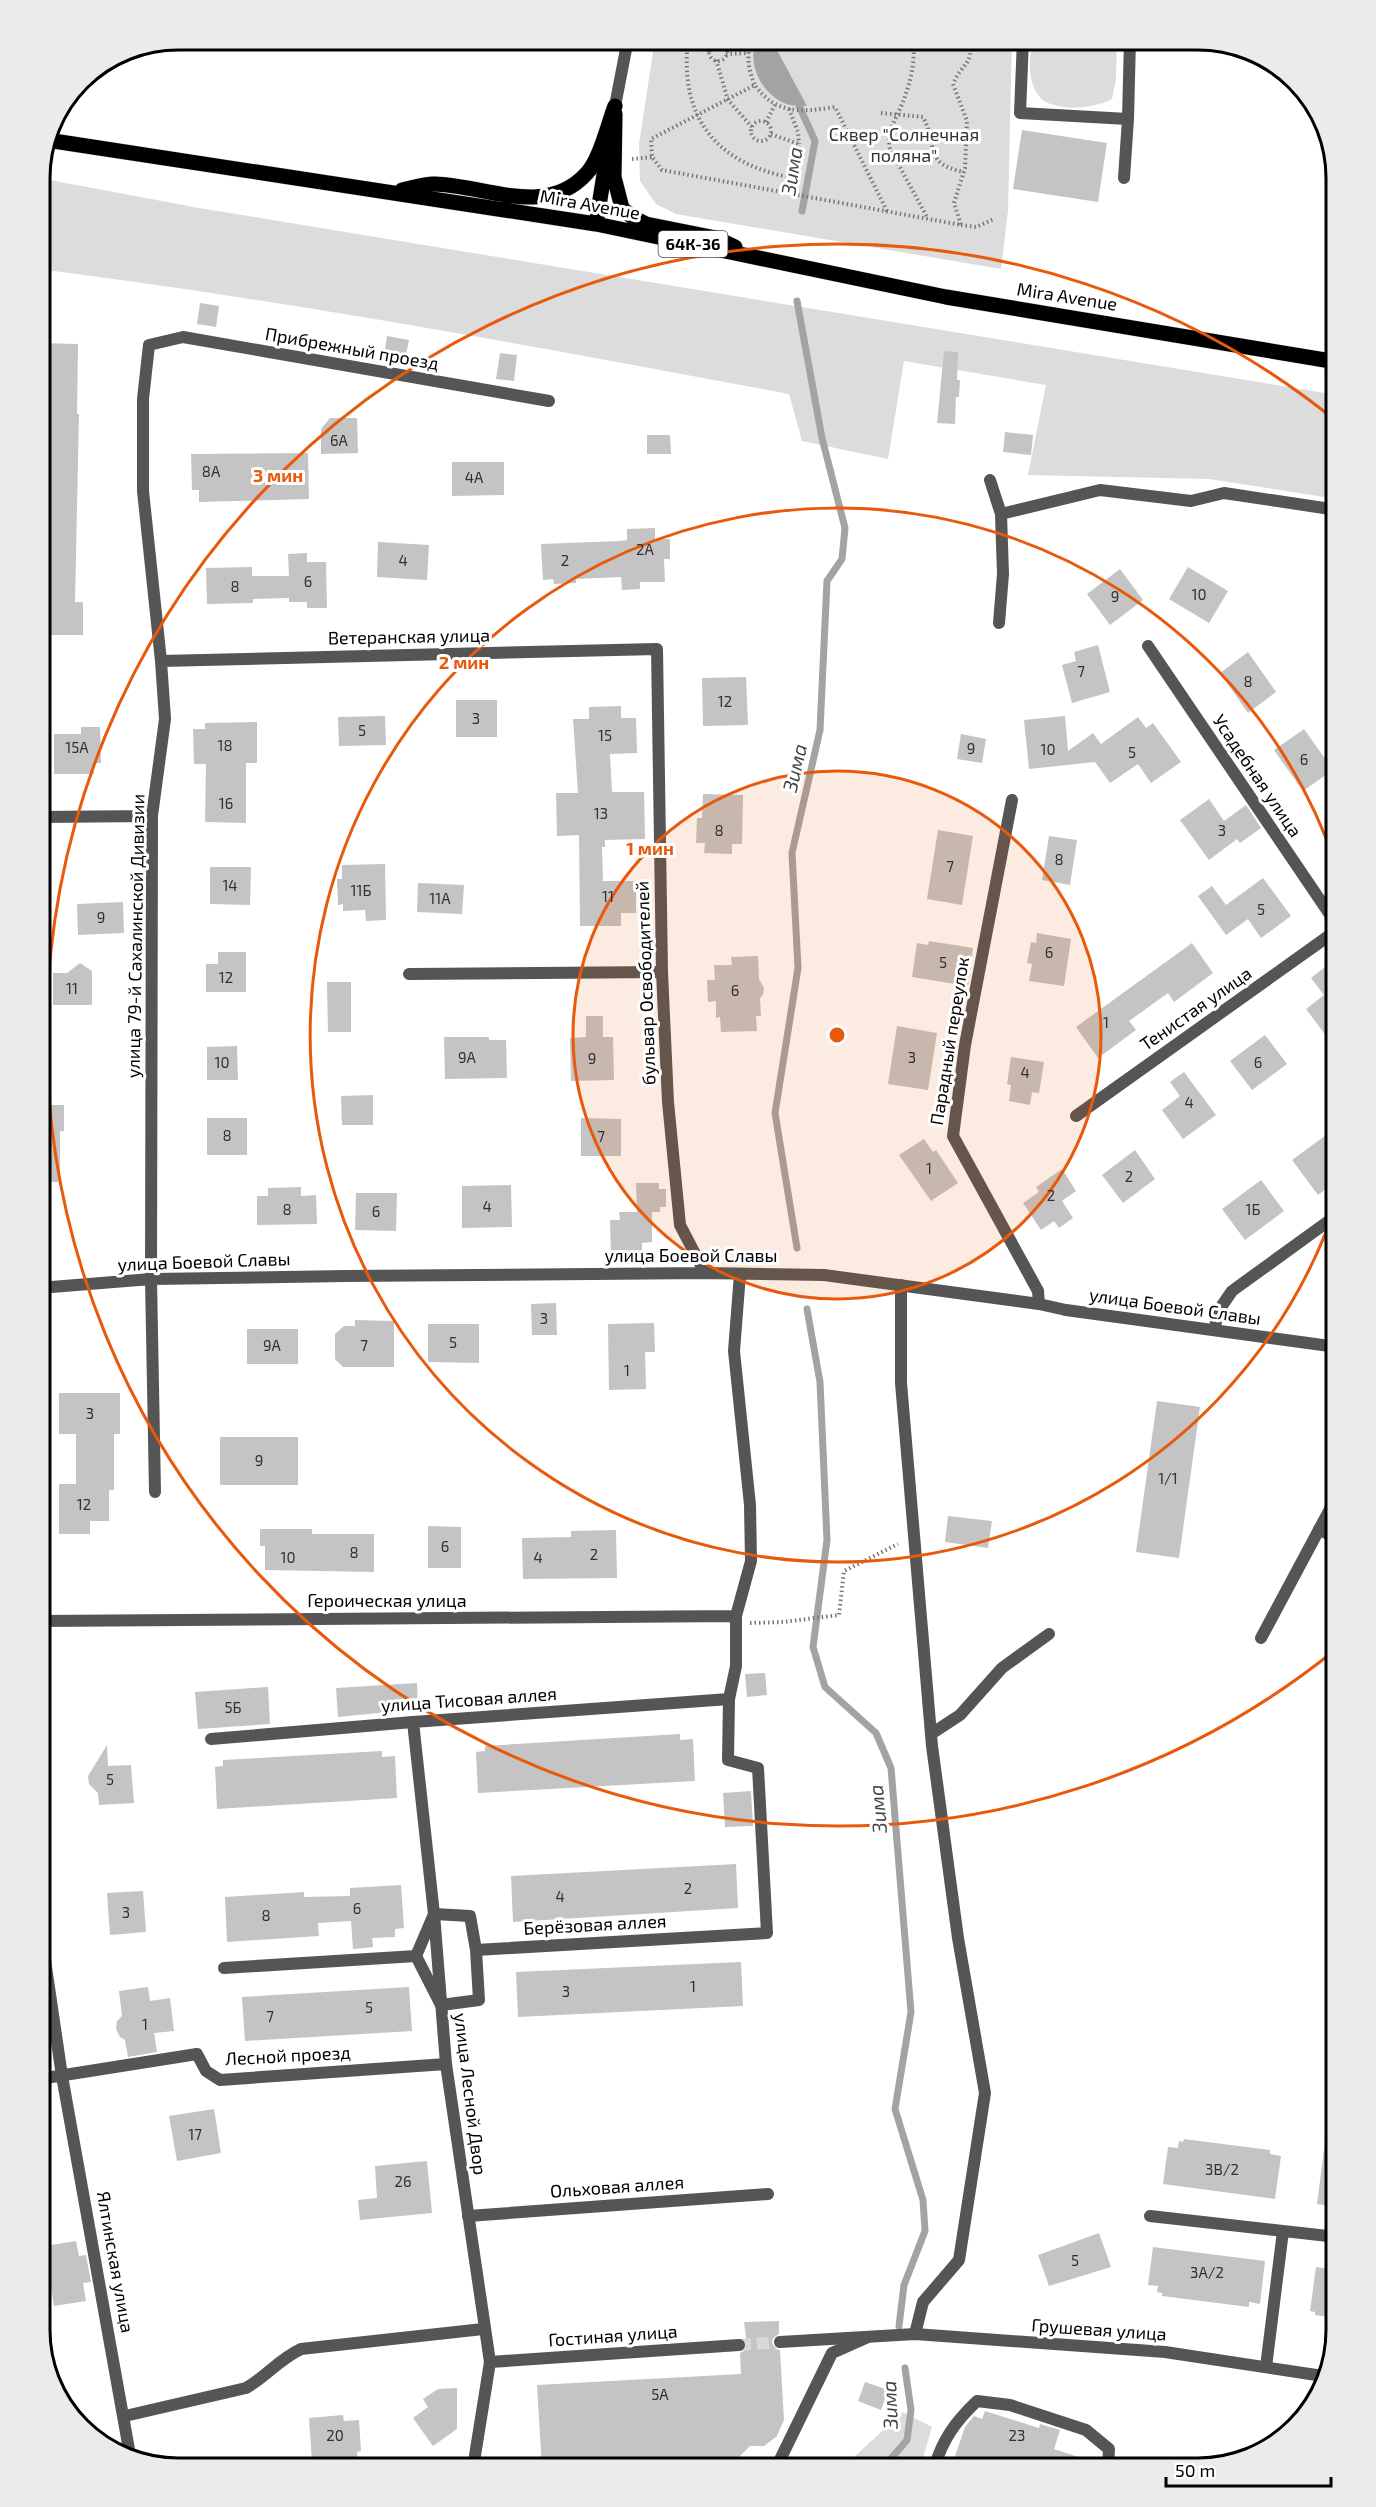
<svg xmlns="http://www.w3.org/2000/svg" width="1376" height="2507" font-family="'Exo 2',sans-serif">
  <rect width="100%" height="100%" fill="#fff"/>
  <path fill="#dcdcdc" d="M655 39H1012L1008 211 1001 269 676 214 656 204 640 181 639 144Z
    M1034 39H1117L1116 80 1112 99C1095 108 1066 111 1048 103 1027 94 1027 57 1034 39Z
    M39 178 199 208 1337 395V499L1209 479 1028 475 1046 385 904 361 888 459 802 441 789 394C540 347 290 301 39 269Z
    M903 2412 932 2427 920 2468H842Z"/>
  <path fill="#a3a3a3" d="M757 39H771L807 106C800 106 790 106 784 103 761 93 746 62 757 39Z"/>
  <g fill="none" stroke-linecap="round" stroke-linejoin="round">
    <path stroke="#a3a3a3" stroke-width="7" d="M796 99 815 141 802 211
      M797 301 822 438 845 528 842 559 827 581 820 730 792 853 798 968 775 1113 797 1248
      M807 1309 820 1382 827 1540 813 1647 825 1687 876 1733 891 1768 911 2012 895 2109 923 2200 925 2231 904 2285 899 2326
      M883 2468 907 2440 911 2410 905 2368"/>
  </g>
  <path fill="#c4c4c4" d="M1022 130 1107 143 1098 202 1013 189Z
    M200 303 219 306 216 327 197 324Z
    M387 336 409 340 404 365 383 361Z
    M39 343 78 344 77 414H79L75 602H83V635H39L43 470H39Z
    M944 351 958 352 957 380H960L959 397H956L955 424 937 423Z
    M500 353 517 355 514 381 496 379Z
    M330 418H357L358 453 321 454V429Z
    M1005 432 1033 435 1031 455 1003 452Z
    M647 435H670L671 454H647Z
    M308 453 309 499 199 502V490H192L191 454Z
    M452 462H504V495L452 496Z
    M655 528V539H670V559H664L665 582H640V589L622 590 621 577 576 579V583L554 584 553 579 543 580 541 544 620 541 627 540V529Z
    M378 542 429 545 427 580 377 577Z
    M307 553V562H326L327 608H307V602H289V598L253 599V603L207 604 206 568 252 567V576H289L288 554Z
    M1188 567 1228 591 1209 623 1169 599Z
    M1120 569 1143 600 1110 625 1087 594Z
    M1098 645 1110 692 1072 703 1062 665 1076 661 1074 652Z
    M1248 652 1276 692 1248 713 1220 673Z
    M746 677 748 725 703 726 702 678Z
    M456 700H497V737H456Z
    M621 706V718H636L637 753 610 754 612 792H644L645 839 605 840V847H602L603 881H636V913H621V926H580L579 835 557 836 556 793H578L573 719H589V707Z
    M385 716 386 745 339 746 338 717Z
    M1065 716 1068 751 1093 733 1101 744 1138 717 1146 728 1153 723 1181 762 1151 783 1138 764 1110 783 1095 762 1029 769 1024 720Z
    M257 722V763H246V823L205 822 206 764H194L193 729H205V723Z
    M81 727H100L101 763H93L94 774H54V734H81Z
    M1304 729 1333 770 1303 791 1274 750Z
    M961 734 986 739 982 763 957 759Z
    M703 794 743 795 742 844H732V854L704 853 705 843H696L697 818H702Z
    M1209 799 1224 821 1246 805 1261 828 1240 843 1237 839 1209 860 1180 820Z
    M938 830 973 836 962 905 927 899Z
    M1049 836 1077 840 1070 885 1042 880Z
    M385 864 386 920 366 921 365 910 343 911V904L338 905 337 879H342V865Z
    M210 867H251L250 905 210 904Z
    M1263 878 1291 916 1261 938 1248 919 1226 935 1198 896 1212 886 1226 905Z
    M418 883 464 885 462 914 417 912Z
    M123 902 124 933 78 935 77 904Z
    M1037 933 1071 939 1064 986 1029 981 1032 964 1027 963 1031 942 1036 943Z
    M929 941 973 948 968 986 912 977 917 943 928 945Z
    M1192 943 1213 973 1174 1002 1168 993 1129 1021 1136 1030 1098 1058 1076 1027Z
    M218 952H246V992H206V964H218Z
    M758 956 759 979 764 988 763 995 760 998 761 1016H756L757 1031 721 1032 720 1017 716 1018V1001L708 1002 707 980H715L714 965H732L731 957Z
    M80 963 92 971V1005H53V973H67Z
    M1325 967 1337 983V1030L1327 1037 1306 1009 1324 995 1311 978Z
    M327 982H351V1032H328Z
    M586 1016H603V1037H613L614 1080 571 1081 570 1038 586 1037Z
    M897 1026 937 1033 928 1090 888 1084Z
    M1265 1035 1287 1064 1252 1090 1230 1061Z
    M444 1037H489V1040H506L507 1078 445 1079Z
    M237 1046 238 1080H207V1047Z
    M1011 1057 1044 1062 1039 1093 1032 1092 1030 1105 1009 1101 1011 1085 1007 1084Z
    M1184 1072 1216 1115 1183 1139 1162 1110 1180 1096 1170 1082Z
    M373 1095V1125H342L341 1096Z
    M39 1105H64V1131H60V1182H39Z
    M207 1118H247V1155H207Z
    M581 1118 621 1119V1156H581Z
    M1337 1127V1173L1329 1179 1333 1184 1318 1195 1292 1160Z
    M924 1139 933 1152 936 1150 958 1183 931 1201 899 1155Z
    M1135 1150 1155 1179 1123 1203 1102 1175Z
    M1062 1169 1076 1191 1062 1201 1073 1218 1059 1228 1054 1221 1041 1230 1023 1203 1039 1192 1036 1187Z
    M1261 1180 1284 1211 1245 1240 1222 1209Z
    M636 1183H659V1189H666V1207H660V1212H652V1242L642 1243V1254L611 1253 610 1220H620L619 1212H637Z
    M511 1185 512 1227 462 1228V1186Z
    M301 1187V1196L316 1195 317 1224 257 1225V1196H268V1188Z
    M356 1193H397L396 1231 355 1230Z
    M556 1303 557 1335H532L531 1304Z
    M355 1320 394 1321V1367H343L335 1359V1334L344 1326H355Z
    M654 1323 655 1352H645L646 1389 609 1390 608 1324Z
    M428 1324H479V1363L428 1362Z
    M247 1329H298V1364H247Z
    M59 1393H120V1434H114V1490H109V1521H90V1534H59V1484H76V1434H59Z
    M1157 1401 1200 1407 1179 1558 1136 1552Z
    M220 1437H298V1485H220Z
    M948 1516 992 1521 988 1548 945 1542Z
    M428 1526 461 1527V1568H428Z
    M260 1529H312V1534H374V1572L265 1570V1546H260Z
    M616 1530 617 1578 523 1579 522 1538 571 1537V1531Z
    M765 1673 767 1695 747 1697 745 1674Z
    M417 1683 418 1709 338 1717 336 1688Z
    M268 1687 270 1724 198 1729 195 1692Z
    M680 1734V1740L693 1739 695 1781 478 1793 476 1752 485 1751V1746Z
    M107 1745 108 1766 131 1765 134 1803 99 1805 98 1793 89 1784 88 1776Z
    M382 1751V1757L395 1756 397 1798 217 1809 215 1767 223 1766V1760Z
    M751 1791 753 1826 725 1827 723 1793Z
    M736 1864 738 1908 513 1922 511 1876Z
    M401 1885 404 1928 395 1929V1937L372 1938 373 1947 353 1949 351 1921 318 1923 319 1936 227 1942 225 1897 304 1892V1897L350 1896V1888Z
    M143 1891 146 1932 110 1935 107 1893Z
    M741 1962 743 2006 518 2017 516 1972Z
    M148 1987 150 2001 170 1998 174 2031 154 2033 157 2052 128 2057 125 2040 120 2037 116 2029 117 2021 122 2016 119 1991Z
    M409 1987 412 2031 245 2041 242 1997Z
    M214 2109 221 2153 177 2161 169 2116Z
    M1326 2135 1337 2136V2207L1317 2204Z
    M1184 2139 1270 2150V2154L1281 2156 1275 2199 1163 2184 1168 2147 1178 2148 1179 2141 1183 2142Z
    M427 2161 432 2213 360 2220 358 2200 377 2198 375 2166Z
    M1099 2233 1111 2267 1049 2286 1038 2255Z
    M76 2241 79 2256 86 2255 91 2282 83 2283 86 2301 54 2306 51 2288 44 2289 39 2263 46 2261 44 2246Z
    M1153 2247 1265 2261 1260 2304 1249 2302V2307L1162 2296V2293L1157 2292 1158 2286 1148 2285Z
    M1316 2267 1337 2270V2318L1315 2315V2312L1310 2311Z
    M779 2321V2334L773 2338 772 2343 776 2349 780 2350 784 2420 777 2436 764 2446H750L737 2459 717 2463 686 2460 685 2468H542L537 2385 741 2374 740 2353 744 2351 747 2345 744 2322Z
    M865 2382 888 2390 881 2410 858 2401Z
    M457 2388V2429L433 2446 413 2418 428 2407 423 2399 438 2389Z
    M985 2411 1039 2428 1040 2424 1060 2430 1054 2449 1100 2464V2468H951L965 2427 974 2416 982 2419Z
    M343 2415 344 2421 359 2420 361 2451 357 2452 358 2467 326 2468 325 2462H312L309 2418Z"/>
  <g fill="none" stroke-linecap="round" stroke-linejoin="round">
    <path stroke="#d9d9d9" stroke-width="12" stroke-dasharray="12 6" stroke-linecap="butt" d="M739 2345 780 2342"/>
    <g stroke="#dbdbdb" stroke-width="16">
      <path id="primary" d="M615 114 614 177 622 208 632 217 646 224 716 238 735 247
        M47 140 596 224 946 297 1337 362
        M402 190C412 188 424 184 434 184 485 185 546 219 587 173 600 159 608 124 615 106
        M596 224 608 150"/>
    </g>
    <path stroke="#777" stroke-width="4" stroke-dasharray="1.5 3" stroke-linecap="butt" d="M688 39C679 118 716 164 793 178
      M752 39C746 55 748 70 755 85
      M913 39C916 62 910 84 902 104 896 119 886 132 890 149L927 217
      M709 52a9 9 0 1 1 18 0a9 9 0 1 1-18 0Z
      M726 54 748 53
      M716 60 728 100 752 127
      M789 109 798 132 799 144
      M881 113 923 117C938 146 923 164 964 172
      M751 131a10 10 0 1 1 20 0a10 10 0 1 1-20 0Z
      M766 122 775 105
      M771 134 799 144 792 193
      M632 159 652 157
      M887 211 835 107C803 112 775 115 755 85L651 139 652 157 662 170 961 225 954 203 965 168 967 121 953 84C963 61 973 67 970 39
      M961 225 976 227 994 219
      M750 1623 783 1622 839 1615 844 1571 898 1544"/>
    <path stroke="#555" stroke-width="12" d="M1023 39 1020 113 1128 119
      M615 106 628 39
      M1124 178 1128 119 1130 39
      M990 480 1001 514 1100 490 1191 501 1224 493 1337 510
      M999 623 1003 574 1001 514
      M409 974 662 972
      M901 1285V1383L932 1746 958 1938 985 2093 959 2260 923 2302 915 2334
      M1319 1529 1337 1539
      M1261 1638 1337 1496
      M931 1734 960 1715 1002 1668 1049 1634
      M211 1739 413 1722
      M416 1956 441 2005 479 2000 476 1950
      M224 1968 416 1956 434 1914 470 1916 476 1950 767 1933 758 1768 728 1760 729 1699
      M468 2216 768 2194
      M1150 2216 1337 2237
      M1266 2367 1283 2231
      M125 2416 246 2388C267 2376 278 2360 301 2349L483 2329
      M454 2468 473 2466
      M776 2468 832 2353 868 2337
      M934 2468C943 2439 955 2422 977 2401L1010 2405 1086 2430 1109 2449 1108 2468"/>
    <path stroke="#555" stroke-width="12" d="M1148 646 1337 925
      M161 661 657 649 662 972 668 1102 680 1225 705 1273
      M1012 800 965 1045 953 1136 1038 1291 1039 1304
      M39 817 152 816
      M1076 1116 1337 930
      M39 1288 151 1279 346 1276 705 1273 824 1275 1039 1304 1066 1310
      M1215 1329 1217 1313 1232 1291 1337 1215
      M155 1492 151 1279 152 816 165 719 161 661 143 491V399L149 345 183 337 549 401
      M39 1621 736 1616
      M39 1919 62 2076 130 2455
      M39 2079 197 2054 206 2071 220 2080 446 2064
      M780 2342 915 2334 1165 2352 1323 2376
      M490 2362 739 2345
      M473 2468 490 2362 446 2064 434 1914 413 1722 729 1699 736 1666V1616L751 1561 750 1505 734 1351 740 1274"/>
    <path stroke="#555" stroke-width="12" d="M1066 1310 1337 1347"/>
    <use href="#primary" stroke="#000" stroke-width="15"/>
  </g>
  <circle cx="837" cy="1035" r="264" fill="#e8590c" fill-opacity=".12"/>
  <g fill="none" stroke="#e8590c" stroke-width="3">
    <circle cx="837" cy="1035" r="264"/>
    <path d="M1337 1202A527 527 0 1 1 1337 868"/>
    <path d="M1335 1650A791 791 0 1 1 1335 420"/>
  </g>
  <g text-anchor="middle" stroke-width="6" stroke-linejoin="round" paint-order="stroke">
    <g font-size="15" fill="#313131">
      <text x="339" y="446">6А</text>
      <text x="211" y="477">8А</text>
      <text x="474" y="483">4А</text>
      <text x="645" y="555">2А</text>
      <text x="403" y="566">4</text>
      <text x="565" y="566">2</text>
      <text x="308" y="587">6</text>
      <text x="235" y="592">8</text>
      <text x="1199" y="600">10</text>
      <text x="1115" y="602">9</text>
      <text x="1081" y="677">7</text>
      <text x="1248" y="687">8</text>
      <text x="725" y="707">12</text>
      <text x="476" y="724">3</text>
      <text x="362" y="736">5</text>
      <text x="605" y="741">15</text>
      <text x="225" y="751">18</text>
      <text x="77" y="753">15А</text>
      <text x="971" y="754">9</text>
      <text x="1048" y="755">10</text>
      <text x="1132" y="758">5</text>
      <text x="1304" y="765">6</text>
      <text x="226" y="809">16</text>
      <text x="601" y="819">13</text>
      <text x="719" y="836">8</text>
      <text x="1222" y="836">3</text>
      <text x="1059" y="865">8</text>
      <text x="950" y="872">7</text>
      <text x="230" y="891">14</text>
      <text x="361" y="896">11Б</text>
      <text x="608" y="902">11</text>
      <text x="440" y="904">11А</text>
      <text x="1261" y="915">5</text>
      <text x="101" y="923">9</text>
      <text x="1049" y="958">6</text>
      <text x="943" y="968">5</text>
      <text x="226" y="983">12</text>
      <text x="72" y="994">11</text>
      <text x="735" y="996">6</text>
      <text x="1106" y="1028">1</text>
      <text x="467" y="1063">9А</text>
      <text x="912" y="1063">3</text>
      <text x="592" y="1064">9</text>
      <text x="222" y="1068">10</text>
      <text x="1258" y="1068">6</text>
      <text x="1025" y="1078">4</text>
      <text x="1189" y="1108">4</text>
      <text x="227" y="1141">8</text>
      <text x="601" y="1142">7</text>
      <text x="929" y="1174">1</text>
      <text x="1129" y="1182">2</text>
      <text x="1051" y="1201">2</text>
      <text x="487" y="1212">4</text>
      <text x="287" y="1215">8</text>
      <text x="1253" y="1215">1Б</text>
      <text x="376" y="1217">6</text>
      <text x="544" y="1324">3</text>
      <text x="453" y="1348">5</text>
      <text x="272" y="1351">9А</text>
      <text x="364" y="1351">7</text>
      <text x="627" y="1376">1</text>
      <text x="90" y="1419">3</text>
      <text x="259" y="1466">9</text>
      <text x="1168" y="1484">1/1</text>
      <text x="84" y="1510">12</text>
      <text x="445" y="1552">6</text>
      <text x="354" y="1558">8</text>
      <text x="594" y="1560">2</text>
      <text x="288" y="1563">10</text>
      <text x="538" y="1563">4</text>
      <text x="233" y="1713">5Б</text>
      <text x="110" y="1785">5</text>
      <text x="688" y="1894">2</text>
      <text x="560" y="1902">4</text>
      <text x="357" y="1914">6</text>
      <text x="126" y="1918">3</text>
      <text x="266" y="1921">8</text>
      <text x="693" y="1992">1</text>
      <text x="566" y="1997">3</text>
      <text x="369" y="2013">5</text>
      <text x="270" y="2022">7</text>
      <text x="145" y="2030">1</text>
      <text x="195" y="2140">17</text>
      <text x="1222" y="2175">3В/2</text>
      <text x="403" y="2187">26</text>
      <text x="1075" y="2266">5</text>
      <text x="1207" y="2278">3А/2</text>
      <text x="660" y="2400">5А</text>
      <text x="335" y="2441">20</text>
      <text x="1017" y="2441">23</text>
    </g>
    <rect fill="#fff" stroke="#4c4c4c" stroke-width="1.5" x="658.5" y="231" width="69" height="26" rx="4.5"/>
    <g font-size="16" font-weight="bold" fill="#000">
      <text x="693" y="250">64К-36</text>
    </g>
    <g font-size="18" fill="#333" stroke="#fff">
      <text x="904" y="141">Сквер "Солнечная<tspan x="904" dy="21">поляна"</tspan></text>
    </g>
    <g font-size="18" fill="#000" stroke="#fff">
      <text transform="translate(590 205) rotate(10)" y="6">Mira Avenue</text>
      <text transform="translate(1067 297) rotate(9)" y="6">Mira Avenue</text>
      <text transform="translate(352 349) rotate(10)" y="6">Прибрежный проезд</text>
      <text transform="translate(409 637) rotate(-1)" y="6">Ветеранская улица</text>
      <text transform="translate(1257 776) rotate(56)" y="6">Усадебная улица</text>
      <text transform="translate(136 936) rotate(-89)" y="6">улица 79-й Сахалинской Дивизии</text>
      <text transform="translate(646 983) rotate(-92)" y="6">бульвар Освободителей</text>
      <text transform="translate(1196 1009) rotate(-35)" y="6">Тенистая улица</text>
      <text transform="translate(950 1041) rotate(-81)" y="6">Парадный переулок</text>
      <text x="691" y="1262">улица Боевой Славы</text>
      <text transform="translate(204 1262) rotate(-2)" y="6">улица Боевой Славы</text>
      <text transform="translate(1175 1307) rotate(8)" y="6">улица Боевой Славы</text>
      <text x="387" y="1607">Героическая улица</text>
      <text transform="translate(469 1700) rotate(-4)" y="6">улица Тисовая аллея</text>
      <text transform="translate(595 1925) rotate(-3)" y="6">Берёзовая аллея</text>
      <text transform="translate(288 2056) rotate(-3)" y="6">Лесной проезд</text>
      <text transform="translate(470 2094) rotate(83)" y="6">улица Лесной Двор</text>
      <text transform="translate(617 2187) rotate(-4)" y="6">Ольховая аллея</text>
      <text transform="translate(115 2262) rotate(80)" y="6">Ялтинская улица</text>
      <text transform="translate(1099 2330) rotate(4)" y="6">Грушевая улица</text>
      <text transform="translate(613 2336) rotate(-4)" y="6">Гостиная улица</text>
    </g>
    <g font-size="20" font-style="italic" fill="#444" stroke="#fff">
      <text transform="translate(792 171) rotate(-81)" y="7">Зима</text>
      <text transform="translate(795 768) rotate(-77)" y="7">Зима</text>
      <text transform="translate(878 1809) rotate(-95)" y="7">Зима</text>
      <text transform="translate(890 2405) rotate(-92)" y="7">Зима</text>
    </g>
  </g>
  <path d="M0 0H1376V2507H0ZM178 50H1198A128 128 0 0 1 1326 178V2330A128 128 0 0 1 1198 2458H178A128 128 0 0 1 50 2330V178A128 128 0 0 1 178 50Z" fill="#ebebeb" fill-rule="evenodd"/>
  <path fill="none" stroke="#000" stroke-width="3" d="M178 50H1198A128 128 0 0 1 1326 178V2330A128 128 0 0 1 1198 2458H178A128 128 0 0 1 50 2330V178A128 128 0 0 1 178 50Z"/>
  <circle cx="837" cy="1035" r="9" fill="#e8590c" stroke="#fff" stroke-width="3"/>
  <g font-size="18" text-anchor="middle" font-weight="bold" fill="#e8590c" stroke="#fff" stroke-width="6" stroke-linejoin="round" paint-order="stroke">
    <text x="278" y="482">3 мин</text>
    <text x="464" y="669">2 мин</text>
    <text x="650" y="855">1 мин</text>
  </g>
  <path d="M1166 2477v9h165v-9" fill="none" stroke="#000000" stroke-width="3"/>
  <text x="1175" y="2477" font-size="18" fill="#000000" stroke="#ffffff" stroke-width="4.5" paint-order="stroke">50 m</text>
</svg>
